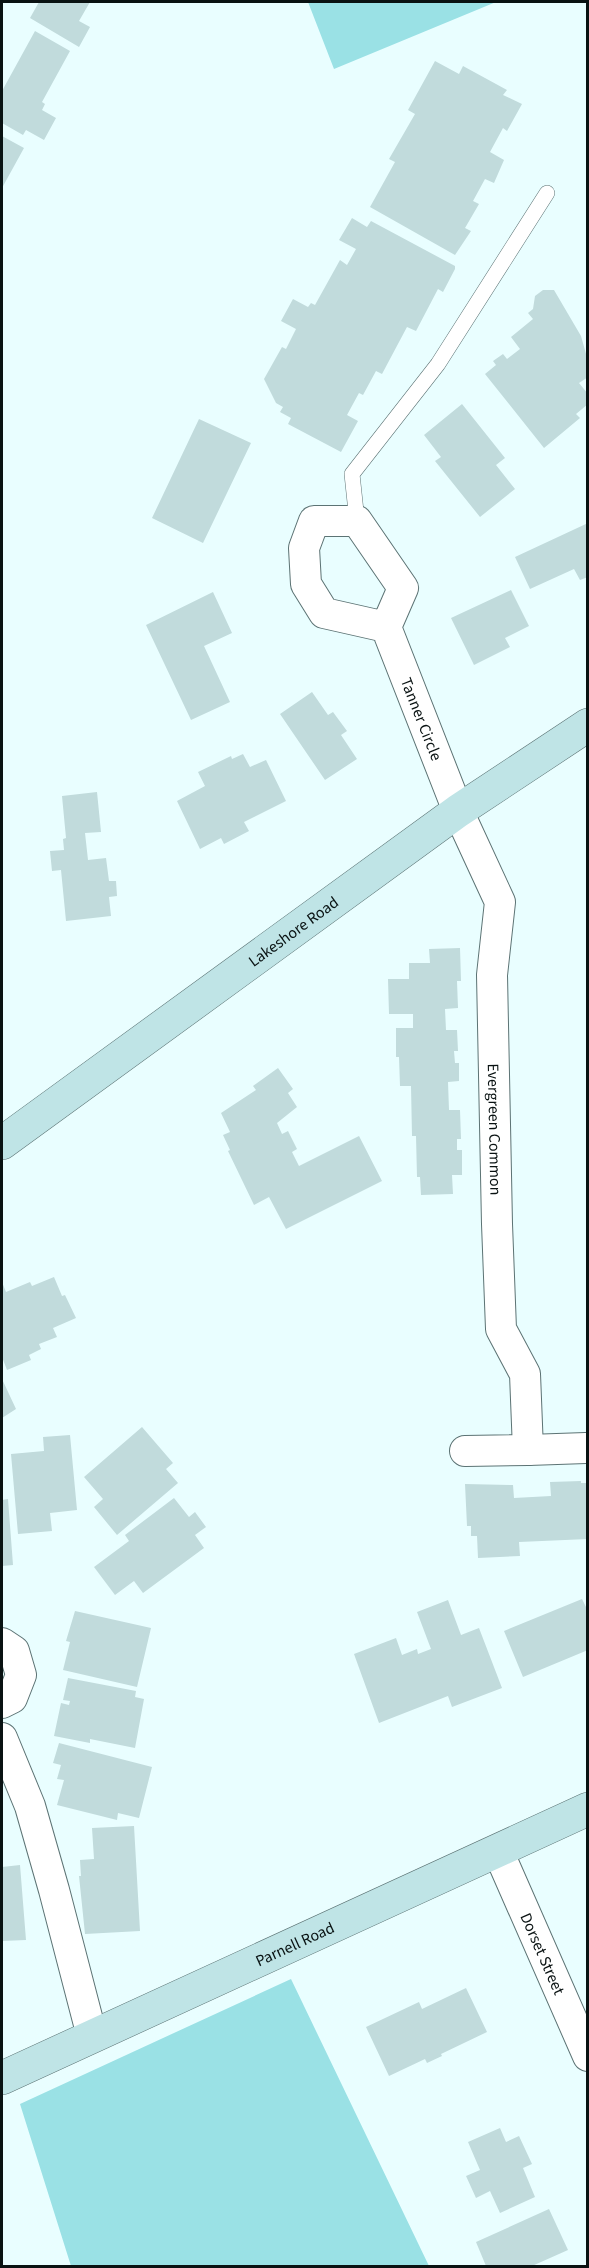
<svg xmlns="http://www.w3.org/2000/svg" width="589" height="2268" font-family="'Source Sans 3',sans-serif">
  <rect width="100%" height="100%" fill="#e9feff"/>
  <path fill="#9ae1e5" d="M308 2H496L334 69Z
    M291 1979 429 2266H71L20 2104Z"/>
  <path fill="#c1dbdc" d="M39 2H90L79 21 90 27 79 47 30 18Z
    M35 31 70 51 42 102 45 104 42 110 56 118 44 140 26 130 23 135 2 123V91Z
    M435 61 459 74 463 66 507 90 503 95 522 104 507 131 503 128 490 152 504 160 494 183 485 179 473 201 479 204 465 228 471 231 455 255 370 207 395 162 389 159 415 114 408 110Z
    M2 136 24 148 2 188Z
    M352 218 367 227 371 221 455 266V269L443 292 438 289 416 331 407 327 382 374 376 371 363 395 359 393 347 415 358 421 341 452 288 424 291 418 280 412 283 407 276 403 264 379 282 347 286 349 296 329 281 321 293 299 308 307 311 303 315 305 340 260 347 265 356 249 339 240Z
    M543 290H554L581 336 588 361V377L579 383 588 394V404L576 414 580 418 544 448 485 374 496 365 493 361 503 354 507 359 520 349 511 337 533 319 528 313 533 309 535 296Z
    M462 404 505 458 496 465 515 489 480 517 435 461 441 457 424 435Z
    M199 419 251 443 203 543 152 518Z
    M588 523V577L580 580 574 569 530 589 515 557Z
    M511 590 529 626 505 638 510 647 474 665 451 618Z
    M213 592 232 633 204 646 230 702 191 720 146 625Z
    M312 692 328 715 333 712 347 731 341 735 357 759 325 780 280 714Z
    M243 754 250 767 266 760 286 801 244 822 249 831 224 844 221 838 200 849 177 801 205 786 198 772 231 756 232 759Z
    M97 792 101 832 85 833 88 860 106 858 109 881H116L117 896 109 897 111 916 66 921 61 870 52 871 50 851 64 850 63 839 66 838 62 796Z
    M460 948 461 981H457L458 1008 445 1009 446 1030H457L458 1051H454L455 1063H459V1081L448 1082 449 1110H460L461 1139H457V1150H462V1175H452L453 1194 421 1195 420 1177H417L416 1136H412L411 1086H400L399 1057H396V1028H413V1014H389L388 979H409V963H430L429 949Z
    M278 1068 293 1089 288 1093 297 1107 277 1123 282 1134 288 1131 297 1149 292 1152 299 1166 359 1136 382 1181 286 1229 269 1197 254 1205 228 1151 230 1150 223 1135 230 1132 221 1113 256 1090 253 1086Z
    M54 1277 62 1296 65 1295 76 1318 53 1328 57 1337 39 1344 41 1349 29 1355 31 1360 7 1370 2 1357V1282L6 1292 30 1282 32 1286Z
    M2 1379 16 1409 2 1418Z
    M142 1427 173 1463 166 1469 178 1483 117 1535 94 1507 103 1499 84 1477Z
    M70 1435 77 1510 50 1513 52 1531 18 1534 11 1454 44 1451 43 1437Z
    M581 1481V1483H588V1539L519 1542 520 1556 478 1558 477 1536H471V1526H467L465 1484 513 1485 514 1498 551 1496 550 1482Z
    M174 1498 189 1517 195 1512 206 1527 195 1535 204 1548 143 1593 134 1581 115 1595 94 1567 129 1541 125 1535Z
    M8 1499 13 1565 2 1566V1500Z
    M582 1599 588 1611V1650L523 1677 504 1631Z
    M448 1600 461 1635 479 1628 502 1688 452 1707 448 1696 379 1723 354 1654 396 1638 402 1655 417 1649 418 1654 431 1649 417 1612Z
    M75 1611 151 1628 137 1687 63 1670 70 1642 66 1641Z
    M68 1678 136 1691 135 1697 144 1699 135 1748 90 1739V1743L54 1736 61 1703 69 1705 70 1701 63 1700Z
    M59 1743 152 1767 139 1818 118 1813 117 1820 57 1805 64 1780 57 1779 61 1765 53 1763Z
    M134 1826 140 1931 85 1934 79 1876H81L80 1860 94 1859 92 1828Z
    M20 1865 26 1940 2 1941V1867Z
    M466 1988 487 2032 441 2054 442 2056 427 2063 425 2059 389 2076 366 2027 419 2002 422 2009Z
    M500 2128 506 2142 519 2136 532 2164 523 2168 535 2197 500 2213 490 2191 476 2198 466 2176 480 2170 468 2142Z
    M549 2209 568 2250 532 2266H486L476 2242Z"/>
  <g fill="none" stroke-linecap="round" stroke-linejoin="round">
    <g stroke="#5c7374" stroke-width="16">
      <path id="lane" d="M357 521 352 474 438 364 547 193"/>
    </g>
    <g stroke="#5c7374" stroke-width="32">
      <g id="street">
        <path id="s1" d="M386 627 324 613 306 584 304 548 314 521H357L403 588 386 627 458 811 500 902 492 975 497 1224 501 1329 525 1374 528 1450 465 1451"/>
        <path d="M528 1450 586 1448"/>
        <path d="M2 1643 14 1651 21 1675 12 1698 2 1703"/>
        <path d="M2 1738 30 1806 54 1890 92 2036"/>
        <path id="s2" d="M498 1851 588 2056"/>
      </g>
    </g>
    <g stroke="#5c7374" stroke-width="34">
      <g id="secondary">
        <path id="s3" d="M2 1143 458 811 588 725"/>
        <path id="s4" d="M2 2078 588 1809"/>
      </g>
    </g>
    <use href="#lane" stroke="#fff" stroke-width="15"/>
    <use href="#street" stroke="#fff" stroke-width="30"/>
    <use href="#secondary" stroke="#bfe4e6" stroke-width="33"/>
  </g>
  <g text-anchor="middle" stroke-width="4.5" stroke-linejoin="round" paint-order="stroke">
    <g font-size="16" fill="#091212" stroke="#fff">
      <text dy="6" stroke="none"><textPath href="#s1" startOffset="428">Tanner Circle</textPath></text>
      <text dy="6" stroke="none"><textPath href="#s3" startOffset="360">Lakeshore Road</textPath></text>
      <text dy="6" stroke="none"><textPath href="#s1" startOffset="855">Evergreen Common</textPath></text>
      <text dy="6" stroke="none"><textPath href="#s4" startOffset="322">Parnell Road</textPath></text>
      <text dy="6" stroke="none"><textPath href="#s2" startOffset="112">Dorset Street</textPath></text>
    </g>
  </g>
  <rect width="589" height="2268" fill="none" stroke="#091212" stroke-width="6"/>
</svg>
